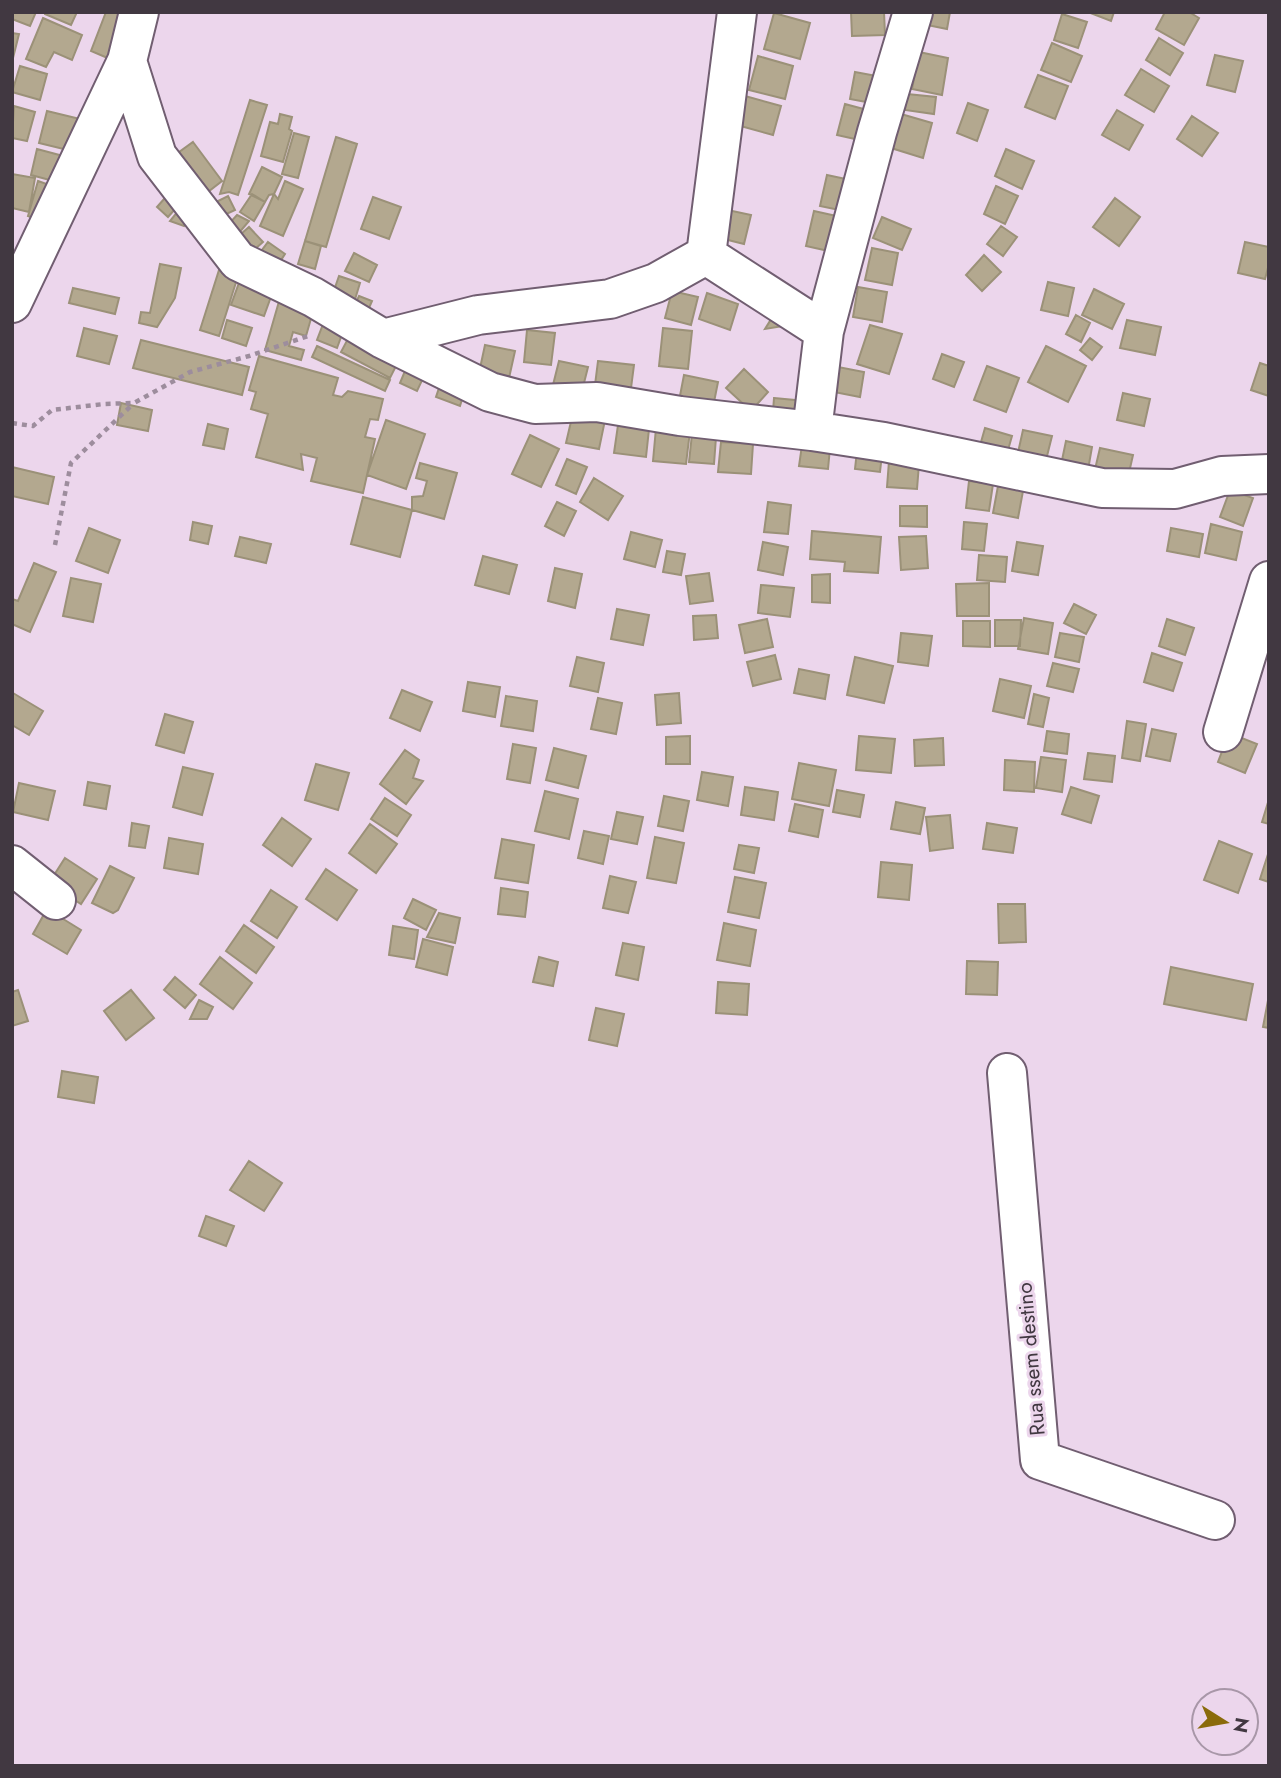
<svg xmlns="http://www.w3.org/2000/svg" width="1281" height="1778" font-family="Jost,sans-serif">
  <rect width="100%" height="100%" fill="#ecd6ec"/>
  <path fill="#b3a88f" stroke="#9b9178" stroke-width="2" d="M12 12H36L30 26 12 19Z
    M45 12H77L71 25 45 14Z
    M106 12H121L110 59 91 51Z
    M851 12H884L885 35 852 36Z
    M929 12H950L947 29 927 25Z
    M1088 12H1114L1111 21Z
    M1165 12H1189L1199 18 1184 45 1156 29Z
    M774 13 810 23 800 59 764 49Z
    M1062 14 1087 22 1078 48 1054 40Z
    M43 18 82 35 72 60 54 52 46 67 26 59Z
    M12 33 19 34 13 58H12Z
    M1159 38 1183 53 1170 75 1146 60Z
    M1052 43 1082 56 1071 82 1041 70Z
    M919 52 948 58 942 95 912 89Z
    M1215 55 1243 61 1235 92 1207 85Z
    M758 56 793 66 785 99 749 90Z
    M20 66 47 74 40 100 12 92Z
    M1141 69 1169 86 1154 112 1125 95Z
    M855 72 882 77 877 104 850 99Z
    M1038 75 1068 86 1055 119 1025 107Z
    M907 94 936 97 934 114 905 110Z
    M745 96 781 106 773 135 737 125Z
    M250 100 267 105 238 195 229 192 220 194Z
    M968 103 988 110 977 141 957 133Z
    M845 104 871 111 864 141 837 135Z
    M14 106 35 112 27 141 12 138Z
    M1117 110 1143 125 1129 150 1102 135Z
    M47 111 80 119 72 151 39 143Z
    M280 114 292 117 289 129 292 131 283 162 261 156 270 122 278 124Z
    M901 114 932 123 923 158 891 148Z
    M1192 116 1218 133 1202 156 1177 139Z
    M294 133 309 137 298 178 282 174Z
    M336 137 357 144 326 247 305 241Z
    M193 142 222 181 204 195 175 155Z
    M37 149 67 157 61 183 31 175Z
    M1006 149 1034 161 1022 189 995 176Z
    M262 167 282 177 274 194 269 195 265 202 249 194Z
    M12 174 35 178 29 212 12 208Z
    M827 175 860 182 854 213 820 206Z
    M38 181 61 189 50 223 28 216Z
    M285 181 303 189 283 236 260 226 274 194 278 199Z
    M996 186 1018 196 1005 224 984 214Z
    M172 190 183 200 168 217 157 207Z
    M252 194 265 202 254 221 240 212Z
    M228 196 235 210 218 218 212 204Z
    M373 197 401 207 389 239 361 229Z
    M1115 198 1140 217 1119 246 1093 227Z
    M183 205 191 208 184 226 170 221Z
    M723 209 751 215 744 244 716 237Z
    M814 211 850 219 842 254 806 246Z
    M237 215 249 221 238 234 228 225Z
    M882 217 911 229 902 250 873 238Z
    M1001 226 1017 237 1003 256 987 244Z
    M249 227 263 242 246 257 233 241Z
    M305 241 321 246 315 269 298 264Z
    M268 242 285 254 274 271 253 262Z
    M1245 242 1269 247V264L1265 279 1238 273Z
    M872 248 898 253 892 285 865 280Z
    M354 253 377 265 369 282 345 271Z
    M984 255 1001 272 982 291 966 275Z
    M160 264 181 268 175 298 157 327 139 323 141 312 150 313Z
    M219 270 238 276 219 336 200 330Z
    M339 276 360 283 353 306 331 299Z
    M240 280 273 291 264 316 231 305Z
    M1048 282 1074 288 1068 316 1041 310Z
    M858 287 887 292 882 322 853 317Z
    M73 288 119 298 115 314 69 303Z
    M1094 289 1124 304 1112 329 1082 315Z
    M672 291 698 297 691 325 665 318Z
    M707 293 738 304 730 330 699 319Z
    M359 296 372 301 366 315 353 309Z
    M280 298 314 308 306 336 293 332 289 346 304 350 301 360 265 350Z
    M778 308 802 323 765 329Z
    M1076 315 1090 323 1081 342 1066 334Z
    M325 319 345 326 337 348 317 340Z
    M227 320 252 328 246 346 222 338Z
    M1127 320 1161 327 1155 355 1120 348Z
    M870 325 902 334 889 374 857 364Z
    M84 328 117 336 109 364 77 356Z
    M663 328 692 331 688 369 659 366Z
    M527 330 555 333 551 365 524 362Z
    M351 333 400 358 390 378 341 352Z
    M1090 338 1102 347 1092 360 1080 350Z
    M141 340 249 367 242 395 133 368Z
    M485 345 515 351 509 378 479 373Z
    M317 346 390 380 385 391 312 357Z
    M1046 346 1086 366 1068 402 1028 382Z
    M942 354 964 362 954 387 933 379Z
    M259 356 338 378 333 395 342 397 348 391 383 399 378 420 370 419 365 437 375 439 363 493 311 481 317 458 301 454 303 470 256 457 268 414 251 409 256 392 249 390Z
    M559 361 588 367 582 391 553 385Z
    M598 361 634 365 630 396 594 393Z
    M1260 363 1269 366V396L1251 390Z
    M407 366 425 374 417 391 400 383Z
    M987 366 1019 378 1006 412 974 400Z
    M838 367 864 372 860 397 834 392Z
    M744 369 768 392 751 411 726 388Z
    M684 375 718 382 713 407 679 401Z
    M441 382 465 390 460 406 436 397Z
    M1123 393 1150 399 1144 426 1117 420Z
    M774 398 805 401 802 427 772 425Z
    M121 403 152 410 148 431 117 425Z
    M573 413 605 420 599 449 566 443Z
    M386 420 425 434 406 489 367 475Z
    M208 424 228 429 224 449 203 445Z
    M618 425 649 429 646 457 614 453Z
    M656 428 690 431 686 464 653 461Z
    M985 428 1012 436 1008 450 981 442Z
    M1023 430 1052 436 1045 464 1017 457Z
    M692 434 716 437 714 464 689 462Z
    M530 435 559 449 541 487 512 474Z
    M1066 441 1092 447 1088 470 1061 465Z
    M721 442 753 444 751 474 718 472Z
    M802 445 830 448 828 469 799 466Z
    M1100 448 1133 455 1126 486 1093 478Z
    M857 451 882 454 880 472 855 469Z
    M567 459 587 467 576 494 556 485Z
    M889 461 919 464 917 489 887 487Z
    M420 463 457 473 444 519 412 510V497L423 496 427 481 416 478Z
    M12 467 54 477 48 504 12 496Z
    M594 478 623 496 608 520 580 502Z
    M969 481 993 484 989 511 966 508Z
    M998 486 1023 491 1018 518 993 513Z
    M1230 490 1253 498 1243 526 1220 517Z
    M363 497 412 510 400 557 351 544Z
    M557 502 576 511 564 536 545 526Z
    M768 502 791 505 788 534 764 532Z
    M900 506H927V527L900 526Z
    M193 522 212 526 208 544 190 540Z
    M964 522 987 524 984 551 962 549Z
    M1211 524 1242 532 1236 560 1205 553Z
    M89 528 120 540 108 573 76 561Z
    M1171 528 1203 534 1199 557 1167 551Z
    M812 531 881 537 878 573 844 571 845 562 810 559Z
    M631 532 662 540 655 567 624 559Z
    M926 536 928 568 901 570 899 537Z
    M240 537 271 544 266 563 235 556Z
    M763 542 788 547 783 575 758 570Z
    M1017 542 1043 546 1038 575 1012 571Z
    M667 551 685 554 681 575 663 572Z
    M979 555 1007 557 1005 582 977 580Z
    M483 556 517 565 509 594 475 585Z
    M34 563 56 572 30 632 12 624V599L18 601Z
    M555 568 582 574 575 608 548 601Z
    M709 573 713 601 690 604 686 576Z
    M830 574V603L812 602V575Z
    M71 578 101 584 93 622 63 616Z
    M989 583V616H957L956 584Z
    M761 585 794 588 790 617 758 613Z
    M1074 604 1096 615 1086 634 1064 623Z
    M617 609 649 615 643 645 611 639Z
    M716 615 718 638 694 640 693 616Z
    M1024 618 1053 623 1048 654 1018 649Z
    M767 619 773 647 745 653 739 625Z
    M1167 619 1194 628 1185 655 1159 646Z
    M995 620H1021L1020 646H995Z
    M963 621H990V647L963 646Z
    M901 633 932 636 928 666 898 662Z
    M1060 633 1084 637 1079 662 1055 657Z
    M1152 653 1182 663 1173 691 1144 682Z
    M775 655 781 679 753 686 747 662Z
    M577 657 604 663 598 692 570 686Z
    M855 657 893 666 884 703 847 695Z
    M1053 663 1079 669 1073 692 1047 686Z
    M799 669 829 675 825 699 794 693Z
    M1000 679 1031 686 1024 718 993 711Z
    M468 682 500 687 495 717 463 711Z
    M402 690 432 702 420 731 390 718Z
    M13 693 43 711 29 735 12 725Z
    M679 693 681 723 657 725 655 695Z
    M1034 694 1049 698 1043 727 1028 724Z
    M506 696 537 701 533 731 501 726Z
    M598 698 622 703 616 734 591 729Z
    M165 714 193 722 184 753 156 745Z
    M1127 721 1146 724 1140 761 1122 758Z
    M1152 729 1176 734 1170 761 1146 756Z
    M1047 731 1069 734 1067 754 1044 751Z
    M1229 733 1257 744 1245 773 1218 762Z
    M690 736V764H666V737Z
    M859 736 895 739 891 773 856 770Z
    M943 738 944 765 915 766 914 740Z
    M513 744 536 748 530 783 507 779Z
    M554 748 586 756 578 788 546 780Z
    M405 750 419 760 413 778 423 781 406 804 380 784Z
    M1088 753 1115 756 1112 782 1084 779Z
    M1041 757 1066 760 1062 792 1036 788Z
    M1005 760 1035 762 1034 792 1004 790Z
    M799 763 836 770 829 806 792 799Z
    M316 764 349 773 338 810 305 800Z
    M183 767 213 774 202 815 173 807Z
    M702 772 733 777 728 806 697 800Z
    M88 782 110 786 106 809 84 805Z
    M19 783 55 791 48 820 13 812Z
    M745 787 778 792 774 820 741 815Z
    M1071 787 1099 796 1091 823 1062 814Z
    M837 790 864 795 860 817 833 812Z
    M545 791 578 799 569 839 535 831Z
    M664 796 689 801 683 831 658 826Z
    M385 798 411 815 397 836 371 819Z
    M1269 799V824L1262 822Z
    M896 802 925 808 920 834 891 829Z
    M795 804 823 810 818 837 789 831Z
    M617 812 643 817 637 844 611 839Z
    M950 815 953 848 930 851 926 817Z
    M282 818 311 839 292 866 263 845Z
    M132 823 149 826 145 848 129 846Z
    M987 823 1017 828 1013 853 983 849Z
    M370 824 397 844 376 873 349 853Z
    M584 831 609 836 603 864 578 858Z
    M655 837 684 843 676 883 647 878Z
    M169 838 203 844 198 874 164 868Z
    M502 839 534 845 528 883 495 878Z
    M1219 841 1252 854 1238 893 1204 880Z
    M739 845 759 848 754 873 734 869Z
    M1269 851V882L1260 879Z
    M65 858 97 879 81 904 49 883Z
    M881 862 912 865 909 900 878 897Z
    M110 866 134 878 118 910 113 913 92 903Z
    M326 869 357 890 337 920 306 899Z
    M610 876 636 882 628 913 603 908Z
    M735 877 766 883 759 918 728 912Z
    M501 888 528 892 525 917 498 914Z
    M271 890 297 907 277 938 251 921Z
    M413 899 436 910 426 930 404 918Z
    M998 904H1025L1026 942 999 943Z
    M47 909 81 930 67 954 33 934Z
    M439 913 460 918 455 943 427 937Z
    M724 923 756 930 750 966 717 960Z
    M244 925 274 947 256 973 226 951Z
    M393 926 418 930 414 959 389 955Z
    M423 939 453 947 447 975 416 967Z
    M623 943 644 947 638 980 616 975Z
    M220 957 252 983 233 1009 200 984Z
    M539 957 558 962 553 986 533 982Z
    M967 961 998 962 997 995 966 994Z
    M1171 967 1253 984 1246 1020 1164 1004Z
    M175 977 196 995 185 1008 164 990Z
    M718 982 749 984 747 1015 716 1013Z
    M18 990 28 1021 12 1026V992Z
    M131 990 154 1018 126 1040 104 1011Z
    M1269 995V1028L1263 1027Z
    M199 1000 213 1007 207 1019H190Z
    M596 1008 624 1014 617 1046 589 1040Z
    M62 1071 98 1077 94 1103 58 1097Z
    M249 1161 282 1183 264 1211 230 1190Z
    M206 1216 234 1226 226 1246 199 1236Z"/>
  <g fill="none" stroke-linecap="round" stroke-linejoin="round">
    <g stroke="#715e71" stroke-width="42">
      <path id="minor" d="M737 12 706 255 824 331
        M127 61 157 156 238 261 313 297 383 339 490 392 535 404 597 402 680 416 812 431 824 331 877 132 913 12
        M12 303 127 61 139 12
        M383 339 478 315 610 299 656 283 706 255
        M812 431 884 442 1102 488 1175 489 1222 476 1269 474
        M1223 732 1269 581
        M12 865 56 900
        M1007 1073 1040 1460 1215 1520"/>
    </g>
    <path stroke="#9d8d9d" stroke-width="4.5" stroke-dasharray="5 5" stroke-linecap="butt" d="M12 423 33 426 52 410 104 404 134 403 190 372 249 356 311 335
      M55 545 71 463 133 404"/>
    <use href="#minor" stroke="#fff" stroke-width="38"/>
  </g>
  <g text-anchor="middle" stroke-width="6" stroke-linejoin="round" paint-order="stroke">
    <g font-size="21" fill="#413841" stroke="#ecd6ec">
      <text transform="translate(1031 1359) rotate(-95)" y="7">Rua ssem destino</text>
    </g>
  </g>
  <rect width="1281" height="1778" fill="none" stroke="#413841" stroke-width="28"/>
  <g transform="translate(1225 1722) rotate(101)"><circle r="33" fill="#ecd6ec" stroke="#a897a8" stroke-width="2"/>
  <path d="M0-5L12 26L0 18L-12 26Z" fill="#8a6b0b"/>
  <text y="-10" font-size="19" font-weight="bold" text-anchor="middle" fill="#413841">N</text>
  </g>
</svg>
